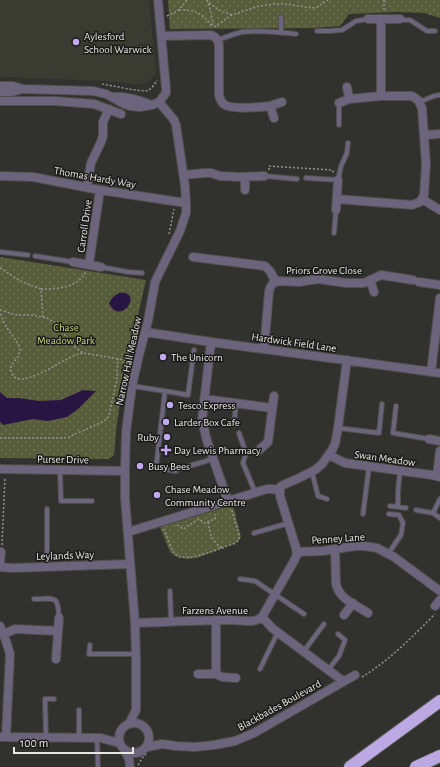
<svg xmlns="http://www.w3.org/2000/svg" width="440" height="767" font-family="'Alegreya Sans',sans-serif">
  <defs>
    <pattern id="park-dots" width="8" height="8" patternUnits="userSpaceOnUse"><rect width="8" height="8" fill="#575d3a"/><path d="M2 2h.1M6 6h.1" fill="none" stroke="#6f7456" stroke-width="1.8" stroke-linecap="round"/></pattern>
  </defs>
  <rect width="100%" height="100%" fill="#31322d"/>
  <path fill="#3a3c31" d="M0 0H149L156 74 147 82 141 85 109 81 0 77Z"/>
  <path fill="url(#park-dots)" d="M168 0H440V18L424 13 398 12 349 14 340 26 312 28 170 29Z
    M0 257 146 280 123 381 116 431 114 455 109 459 0 458Z
    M233 505 241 537 238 542 197 558 187 559 175 556 170 552 160 527Z"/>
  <path fill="#281543" d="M119 293C145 290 121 328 109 303L113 297Z
    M83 390 96 391 78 409 67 417 48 421 33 419 3 425 0 422V392L7 398H19L39 401 61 400Z"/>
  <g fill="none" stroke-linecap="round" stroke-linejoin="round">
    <g stroke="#4e4f4a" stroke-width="6">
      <path id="lane" d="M400 20H410L427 31H435
        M317 31H330L342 30 356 21 368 19
        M281 33V17
        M218 40C226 37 234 34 242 32 259 30 279 32 296 34
        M419 102 434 96 440 95
        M339 103V125
        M264 176 297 179
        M306 178 338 180 341 166 347 153 348 143
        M334 233 336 210
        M0 252 28 255
        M35 256 73 262
        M101 267 128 272 142 273
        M132 386 165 391 156 468 176 471
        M165 391 188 395 194 350
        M396 406 393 433 429 439
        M234 425 236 403
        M338 428 379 433 382 404
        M239 433 246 453 243 463 255 492
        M179 469 213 459
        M60 470 61 501H92
        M312 472 318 496 327 499
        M390 506 406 508
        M398 507V491L400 471
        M416 510 433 513 440 518
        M433 513 440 499
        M363 514 369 467
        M254 533 289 523
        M388 554 401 535 403 523 399 515 389 514
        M47 567V509
        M240 579 255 581 304 614
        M170 591 171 621
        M34 599C55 599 58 594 59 618
        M90 645 89 654H136
        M304 651 324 624
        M260 669 278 632
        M328 670 339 656 345 640 338 634
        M79 710V737
        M46 737 45 699H54
        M97 738 98 767"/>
    </g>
    <g stroke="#4e4f4a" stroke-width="10">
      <path id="street" d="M368 19H400
        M381 20V96
        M162 36 211 35C216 37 219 40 219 46V95C220 99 221 103 225 105 234 110 260 107 270 106
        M0 86H13L23 89 93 91 106 94 124 104 130 106 140 107 152 105 159 102 166 93V89L158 0
        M0 92H11L22 89
        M114 97C127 96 139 100 151 105
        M0 101H53
        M55 101 94 104 121 114
        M339 103 349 99 347 87
        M274 118 270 106 282 102
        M424 135 440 134
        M184 175 204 173H211L220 176 241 177 264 176
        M0 176 33 177 100 190 186 203
        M245 177V190
        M87 187 91 163 101 142 103 136V122L109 109
        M337 199 412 205 420 202 424 195 426 164 422 108 418 100 412 96H381L349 99
        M422 199 440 210
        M336 210 338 180
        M193 257 265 266 270 271 276 282
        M73 262 101 267
        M89 264 100 190
        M370 280 374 292
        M419 282 440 285
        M145 332 211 342 440 373
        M211 342 202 420 207 441 228 501
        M264 349 269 292 270 288 273 283 279 281 299 282 318 279 346 283H364L381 275 413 280
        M431 372 440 298
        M204 399 272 408
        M429 439 440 441
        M258 451 268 442 274 396
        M329 455 345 463 432 475 440 477
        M0 469 125 471
        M437 476 440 451
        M128 532 267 489H272L279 490
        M335 549 336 584C339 599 356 605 368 613
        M297 552 323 551 355 546H364L377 548 394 557 440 591
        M0 563 1 552
        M0 567 12 568 130 564
        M435 606 440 600
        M344 615 353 603
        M262 617 294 561 297 555 296 548 280 496V487L283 485 297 479 315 470 322 464 332 450 335 444 338 428 347 360
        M216 620V674
        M135 623C168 622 200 620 232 620 242 620 254 624 262 617L272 628 343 681
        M0 626 6 641 10 654 6 737
        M4 634 15 629 58 631
        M56 659 59 618
        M198 674H216L222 677 236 678
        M119 738a15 15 0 1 1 30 0a15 15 0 1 1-30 0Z
        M129 724 136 710V659L135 623 125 498V471L126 432 132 386 139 355 148 321 155 282 180 231 186 213V203L185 186 176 125 174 120 159 102
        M0 737 101 738 119 743
        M147 747 162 744 176 746 195 747 214 745 235 741 254 733 355 675
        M125 751 129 759 130 767"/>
    </g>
    <g stroke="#4e4f4a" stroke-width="14">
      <path id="highway" d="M350 767 440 701
        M416 767 440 756"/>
    </g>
    <path stroke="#939490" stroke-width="1.5" stroke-dasharray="2 2" stroke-linecap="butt" d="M207 0 211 12 213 27
      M384 0V11
      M209 3 219 10 232 15
      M179 10C193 9 205 14 212 27
      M167 16 179 10 187 0
      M214 27 232 15 259 6 275 4H286L312 8 317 7 328 0
      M102 84C111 85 142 93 149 90 152 88 155 84 157 80
      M269 170V166L332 170 334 173
      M169 234 174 209
      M0 268 22 282 41 289
      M0 310 16 315H32L47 318 54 322 76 348 83 353 108 357 118 359 130 360
      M0 314 7 328 19 345 20 350 18 357 11 366C9 396 55 365 65 360 71 357 77 354 83 353
      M43 317 41 289C57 289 77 288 86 272
      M0 438H64L69 437 102 422 107 419 109 415 117 379V368L118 359
      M208 522C210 534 211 540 222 548
      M177 525 183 529 199 519 204 523 215 519V514
      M164 529C167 536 171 551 176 555 186 563 222 548 233 544 238 542 240 539 239 534L231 508
      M2 545 5 477
      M362 677C390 660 412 637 435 614
      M138 765 143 757 146 754"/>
    <use href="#lane" stroke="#6c647c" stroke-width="4"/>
    <use href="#street" stroke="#6c647c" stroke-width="8"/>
    <use href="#highway" stroke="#bca9e3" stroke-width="12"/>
  </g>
  <g fill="#c1a8f3" stroke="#191917" stroke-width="1.5">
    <circle cx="76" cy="42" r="4"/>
    <circle cx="163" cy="357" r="4"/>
    <circle cx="170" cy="405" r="4"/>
    <circle cx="166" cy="422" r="4"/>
    <circle cx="167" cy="437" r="4"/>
    <path d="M164 444h4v4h4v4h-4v4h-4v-4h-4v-4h4z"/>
    <circle cx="140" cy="466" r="4"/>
    <circle cx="157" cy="495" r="4"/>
  </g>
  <g text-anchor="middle" stroke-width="3" stroke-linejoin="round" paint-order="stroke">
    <g font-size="11" fill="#e7e8e4" stroke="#191917" text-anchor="start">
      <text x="84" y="40">Aylesford<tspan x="84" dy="13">School Warwick</tspan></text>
      <text x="171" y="361">The Unicorn</text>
      <text x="178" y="409">Tesco Express</text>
      <text x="174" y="426">Larder Box Cafe</text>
      <text x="159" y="441" text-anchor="end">Ruby</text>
      <text x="174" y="454">Day Lewis Pharmacy</text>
      <text x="148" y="470">Busy Bees</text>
      <text x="165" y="493">Chase Meadow<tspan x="165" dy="13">Community Centre</tspan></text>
    </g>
    <g font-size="11" fill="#e7e8e4" stroke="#191917">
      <text transform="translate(95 177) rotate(10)" y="4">Thomas Hardy Way</text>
      <text transform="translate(84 226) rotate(-82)" y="4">Carroll Drive</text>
      <text x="324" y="274">Priors Grove Close</text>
      <text transform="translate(294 342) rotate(8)" y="4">Hardwick Field Lane</text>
      <text transform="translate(128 361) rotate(-78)" y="4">Narrow Hall Meadow</text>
      <text transform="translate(385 458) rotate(8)" y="4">Swan Meadow</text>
      <text transform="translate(63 459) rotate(1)" y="4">Purser Drive</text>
      <text transform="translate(338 538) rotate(-4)" y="4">Penney Lane</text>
      <text transform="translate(65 555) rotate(-2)" y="4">Leylands Way</text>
      <text x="215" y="614">Farzens Avenue</text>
      <text transform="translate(279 705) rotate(-29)" y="4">Blackbades Boulevard</text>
    </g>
    <g font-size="11" fill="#cad980" stroke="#191917">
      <text x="66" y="331">Chase<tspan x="66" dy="13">Meadow Park</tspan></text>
    </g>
  </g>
  <path d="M14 747v6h119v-6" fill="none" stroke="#e7e8e4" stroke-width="2"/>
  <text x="20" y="747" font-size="12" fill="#e7e8e4" stroke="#191917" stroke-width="3" paint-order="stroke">100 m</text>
</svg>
